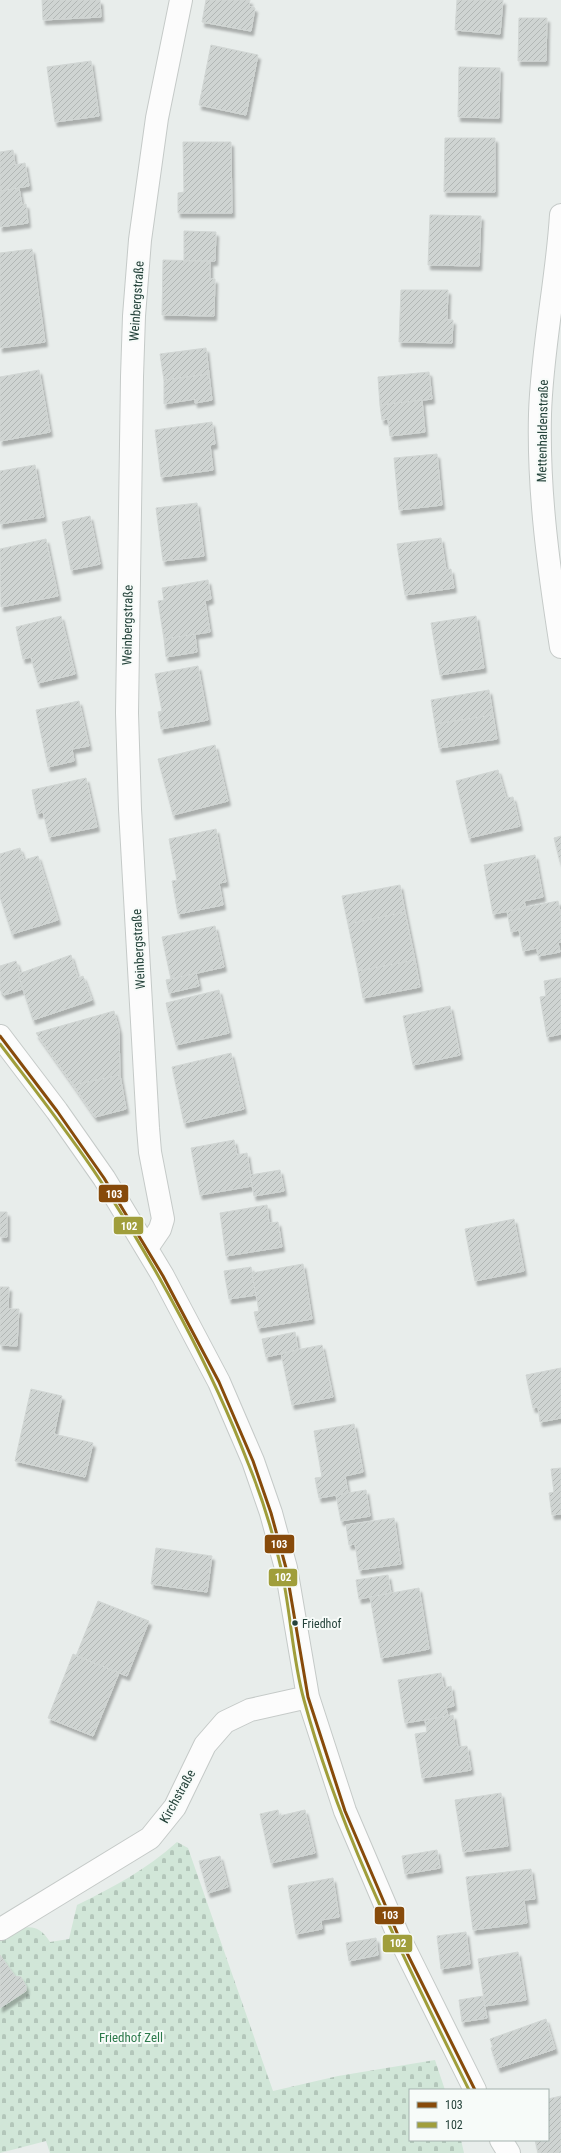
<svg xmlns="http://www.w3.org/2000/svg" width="561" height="2153" font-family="'Roboto Condensed',sans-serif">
  <defs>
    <pattern id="cemetery-stones" width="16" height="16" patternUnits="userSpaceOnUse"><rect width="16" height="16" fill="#d1e6d8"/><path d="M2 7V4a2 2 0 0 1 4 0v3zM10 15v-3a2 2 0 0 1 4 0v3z" fill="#b3c6ba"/></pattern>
    <pattern id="building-hatch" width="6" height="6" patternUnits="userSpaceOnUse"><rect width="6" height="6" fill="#cfd4d2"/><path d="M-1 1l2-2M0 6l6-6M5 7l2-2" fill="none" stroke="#b2b7b5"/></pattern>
    <filter id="shadow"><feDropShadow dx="2.5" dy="4.5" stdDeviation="1" flood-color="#0004"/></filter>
  </defs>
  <rect width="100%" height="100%" fill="#e8edeb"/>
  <path fill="url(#cemetery-stones)" d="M177 1842 188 1848 273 2091 338 2076 435 2060 445 2090H410V2140H461L464 2153H50L46 2141 0 2153V1940C19 1928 35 1918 50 1942L69 1939 77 1905C114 1887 147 1869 177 1842Z"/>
  <path fill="url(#building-hatch)" stroke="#d1d6d4" filter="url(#shadow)" d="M42 0H100L101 17 43 20Z
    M206 0H250L249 6 255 8 251 31 202 22Z
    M457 0H503L500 34 455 30Z
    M519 18H547L546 61H518Z
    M211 45 258 55 246 115 199 105Z
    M91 61 99 116 55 122 47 67Z
    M459 67 500 68 499 118 458 117Z
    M445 138H495V192H444Z
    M183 142H231L232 213H178V193L184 192Z
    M13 150 15 165 25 163 29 186 0 191V152Z
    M19 188 22 205 26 204 28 223 0 227V191Z
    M430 215 481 216 479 266 428 265Z
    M184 231 216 232 215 261H184Z
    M32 249 45 342 0 348V253Z
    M163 260 210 261V279H215L214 316 162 315Z
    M401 290H448L447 320H453L452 343 399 342Z
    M206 348 209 374 164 380 160 354Z
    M39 370 50 432 0 441V377Z
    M429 372 432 399 380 405 378 377Z
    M209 374 212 400 195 403V399L164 404V380Z
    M422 400 425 432 390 436 388 419 382 420 380 405Z
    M212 422 215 444 210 445 213 470 161 477 155 430Z
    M437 454 442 505 399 510 394 458Z
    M35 465 44 517 0 524V471Z
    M197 503 204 556 163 561 156 508Z
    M90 516 100 564 71 570 62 522Z
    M441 538 446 570 451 569 454 588 405 595 397 544Z
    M46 539 58 596 1 607 0 549Z
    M208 580 211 599 205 601 210 632 164 639 158 601 164 600 162 588Z
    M61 616 75 674 38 683 31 657 23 659 16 627Z
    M476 616 484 668 440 675 431 623Z
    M195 634 197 652 166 657 164 639Z
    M198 666 208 720 161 729 158 712 162 711 155 674Z
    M489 690 493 715 435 724 431 700Z
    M79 701 89 746 72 749 74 761 48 767 36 710Z
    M493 715 497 739 439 748 435 724Z
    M215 745 228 801 173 815 158 759Z
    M498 770 506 798 513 797 520 826 469 838 456 781Z
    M86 778 97 827 49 837 43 812 37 814 32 790Z
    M216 829 226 882 219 883 223 905 178 914 172 881 177 880 169 839Z
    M561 836V861L560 862 554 838Z
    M20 848 24 860 38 856 58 920 12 934 0 897V854Z
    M535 855 543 897 524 901 526 908 493 914 484 865Z
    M400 885 405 912 348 924 342 896Z
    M558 901 561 916V942L558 943 560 952 538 956 537 948 523 951 519 930 511 932 507 911Z
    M405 912 415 960 358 971 348 924Z
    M215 926 224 967 171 979 162 937Z
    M71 955 78 978 83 976 92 1000 33 1020 18 974Z
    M415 960 420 987 363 998 358 971Z
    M16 961 20 973 18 974 23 989 4 995 0 990V966Z
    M196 973 199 986 169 993 166 980Z
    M561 978V1034L547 1037 540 997 546 996 544 981Z
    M219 990 229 1033 176 1045 166 1003Z
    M450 1006 460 1055 413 1065 403 1016Z
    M114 1011 119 1030 120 1075 73 1085 36 1033Z
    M231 1053 244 1109 184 1123 172 1067Z
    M120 1075 126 1109 95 1117 73 1085Z
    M234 1140 237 1155 247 1153 252 1186 200 1195 191 1148Z
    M280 1170 284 1191 254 1196 250 1175Z
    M267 1205 269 1223 278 1222 282 1247 226 1256 220 1213Z
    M0 1212H7V1237H0Z
    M514 1219 524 1271 475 1281 465 1229Z
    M303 1264 312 1319 258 1328 254 1312 259 1311 252 1273Z
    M251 1267 256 1295 229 1299 224 1271Z
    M0 1287H9L8 1309H19L17 1346 0 1345Z
    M295 1332 298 1350 266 1357 262 1339Z
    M322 1345 333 1397 292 1405 281 1353Z
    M561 1368V1418L540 1422 538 1407 533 1408 526 1375Z
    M31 1389 62 1396 54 1434 93 1443 85 1477 15 1461Z
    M354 1424 363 1472 345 1476 348 1493 319 1498 315 1478 322 1477 314 1431Z
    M561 1468V1514L552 1515 549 1493 554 1492 551 1469Z
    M366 1490 370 1516 341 1521 336 1495Z
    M394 1518 401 1564 359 1570 355 1544 349 1545 346 1525Z
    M156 1548 212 1556 207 1592 151 1584Z
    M388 1575 391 1593 359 1599 356 1580Z
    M419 1588 429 1649 381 1658 370 1597Z
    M98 1601 149 1621 127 1676 76 1656Z
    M73 1654 119 1673 93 1736 48 1718Z
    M441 1673 444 1688 451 1686 454 1706 446 1708 448 1716 405 1723 398 1680Z
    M453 1715 458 1747 467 1746 471 1770 422 1778 415 1734 427 1732 425 1720Z
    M501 1793 508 1846 463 1852 455 1800Z
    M278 1810 279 1816 305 1810 315 1853 271 1863 260 1814Z
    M437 1850 440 1868 405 1874 402 1856Z
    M220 1856 228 1887 208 1893 199 1861Z
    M531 1869 535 1899 524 1900 527 1923 473 1930 466 1877Z
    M333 1878 339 1917 321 1920 322 1929 296 1934 288 1886Z
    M466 1932 470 1964 441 1969 437 1936Z
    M376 1938 378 1955 349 1961 346 1943Z
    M518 1952 526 2000 485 2006 478 1959Z
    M0 1955 15 1976 21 1977 26 1986V1991L0 2008Z
    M483 1996 487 2018 462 2022 459 2000Z
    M546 2019 555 2049 498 2068 491 2048 493 2047 490 2039Z
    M561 2096V2153H538L535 2140H548V2099Z"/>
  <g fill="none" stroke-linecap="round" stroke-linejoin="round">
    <g stroke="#c5cac8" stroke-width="24">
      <path id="minor" d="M561 215C557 281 542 347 540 414 538 493 549 570 561 647
        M0 1036 57 1111 104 1178 163 1276 219 1382 253 1461 271 1513 286 1568 308 1697 345 1811 398 1935 475 2090
        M147 1248 160 1229 163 1219 150 1152 148 1128 130 809 127 713 132 377 134 316 140 240 157 118 181 0
        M1 1929 150 1838 175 1807 205 1745 225 1722 250 1710 308 1697
        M501 2140 509 2153"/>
    </g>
    <use href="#minor" stroke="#fcfcfc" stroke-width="22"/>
    <g stroke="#f7fbf9" stroke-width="6">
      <path id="bus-1" d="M0 1036 57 1111 104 1178 163 1276 219 1382 253 1461 271 1513 286 1568 308 1697 345 1811 398 1935 475 2090"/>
    </g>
    <g stroke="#f7fbf9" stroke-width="6">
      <path id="bus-2" d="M0 1044C34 1089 69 1133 100 1180 156 1266 211 1367 248 1463 262 1497 273 1533 281 1568 291 1612 292 1657 304 1700 341 1837 407 1964 469 2090"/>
    </g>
    <use href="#bus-1" stroke="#874a0a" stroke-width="3"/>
    <use href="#bus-2" stroke="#a09e3b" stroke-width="3"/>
  </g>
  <circle fill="#24423a" stroke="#f7fbf9" stroke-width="1.5" cx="295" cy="1623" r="3.5"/>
  <g text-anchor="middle" stroke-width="4" stroke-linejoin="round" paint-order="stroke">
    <g font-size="12" fill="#24423a" stroke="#f7fbf9" text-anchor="start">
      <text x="302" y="1628">Friedhof</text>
    </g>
    <g font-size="13" fill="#24423a" stroke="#f7fbf9">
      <text transform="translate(136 301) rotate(-86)" y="5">Weinbergstraße</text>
      <text transform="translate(542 431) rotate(-89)" y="5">Mettenhaldenstraße</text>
      <text transform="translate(127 625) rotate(-89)" y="5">Weinbergstraße</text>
      <text transform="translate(138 949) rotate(-93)" y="5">Weinbergstraße</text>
      <text transform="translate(177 1796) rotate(-61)" y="5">Kirchstraße</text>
    </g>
    <g font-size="13" fill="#2d7a4b" stroke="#f7fbf9">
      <text x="131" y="2042">Friedhof Zell</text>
    </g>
  </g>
  <g stroke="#f7fbf9" stroke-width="1.5">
    <rect x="98" y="1184" width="31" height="19" rx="4" fill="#874a0a"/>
    <rect x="113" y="1216" width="31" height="19" rx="4" fill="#a09e3b"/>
    <rect x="264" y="1534" width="31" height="20" rx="4" fill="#874a0a"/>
    <rect x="268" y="1568" width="30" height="19" rx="4" fill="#a09e3b"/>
    <rect x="374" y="1906" width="31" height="19" rx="4" fill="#874a0a"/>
    <rect x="382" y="1934" width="31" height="19" rx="4" fill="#a09e3b"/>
  </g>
  <g font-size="11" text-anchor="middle" font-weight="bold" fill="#fff">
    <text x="114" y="1198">103</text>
    <text x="129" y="1230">102</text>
    <text x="279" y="1548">103</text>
    <text x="283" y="1581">102</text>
    <text x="390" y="1919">103</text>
    <text x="398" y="1947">102</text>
  </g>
  <rect x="409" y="2089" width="140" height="52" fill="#f7fbf9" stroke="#a3b1ad"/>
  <rect x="417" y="2102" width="20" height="6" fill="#874a0a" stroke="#a3b1ad"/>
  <text x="445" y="2109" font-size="12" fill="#24423a">103</text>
  <rect x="417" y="2122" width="20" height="6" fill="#a09e3b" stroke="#a3b1ad"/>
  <text x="445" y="2129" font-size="12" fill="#24423a">102</text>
</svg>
